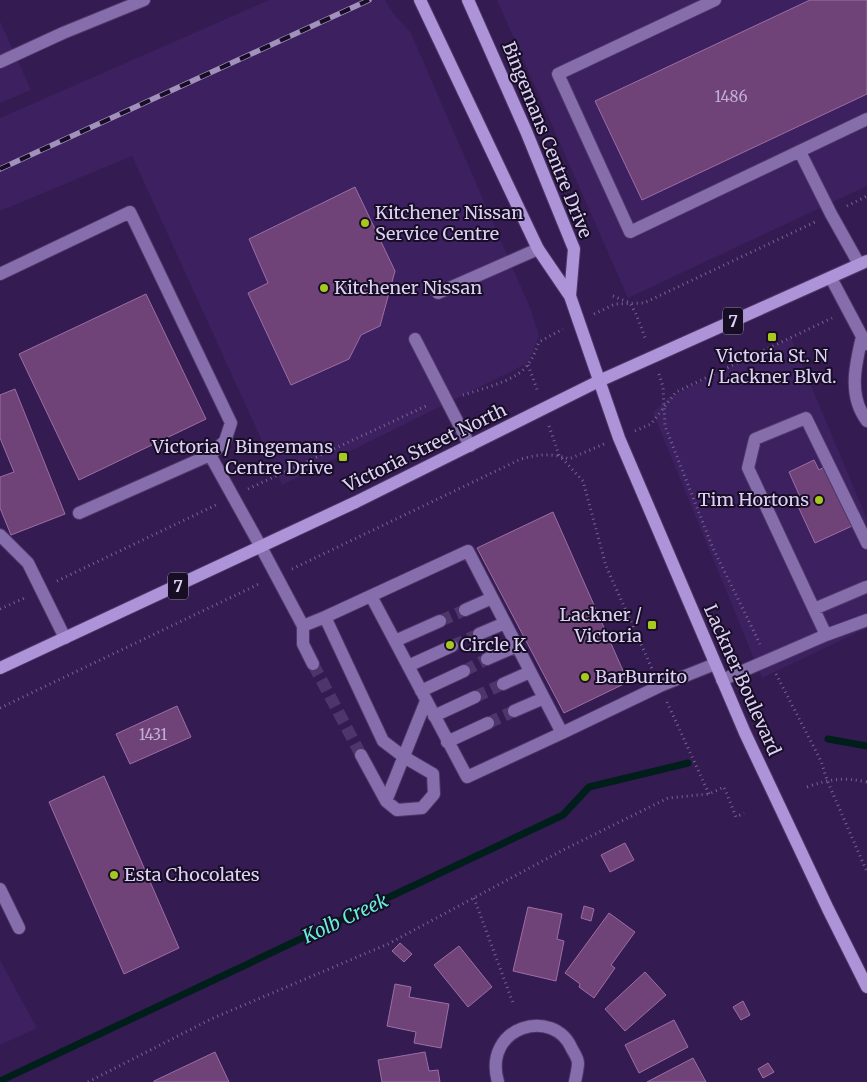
<svg xmlns="http://www.w3.org/2000/svg" width="867" height="1082" font-family="Merriweather,serif">
  <rect width="100%" height="100%" fill="#341b52"/>
  <path fill="#3c205f" d="M269 0H385L393 13 411 33 531 310 539 336 528 363 282 485 132 156 0 211V118Z
    M497 0H867V186L628 298Z
    M0 21 31 90 0 103Z
    M791 338 867 519V628L762 678 653 413 669 397Z
    M0 960 37 1028 0 1045Z"/>
  <g fill="none" stroke-linecap="round" stroke-linejoin="round">
    <path stroke="#001f1a" stroke-width="7" d="M828 739 867 746
      M0 1081 563 815 589 787 688 763"/>
  </g>
  <path fill="#6f4377" stroke="#9c6ea5" d="M810 0H867V94L642 200 595 101Z
    M355 187 395 271 380 326 361 335 349 359 291 385 248 293 268 283 249 239Z
    M146 294 206 419 79 480 19 354Z
    M15 389 65 514 11 535 0 508V477L14 472 0 438V395Z
    M814 460 819 470 824 467 852 526 815 543 796 502 801 499 789 472Z
    M553 512 628 682 564 713 477 548Z
    M177 706 191 737 130 764 116 734Z
    M104 776 179 948 124 974 49 802Z
    M625 843 634 860 610 872 601 855Z
    M584 906 594 909 591 921 581 918Z
    M528 907 562 914 557 939 564 941 556 981 513 971Z
    M609 913 635 932 611 965 615 968 594 998 579 987 580 984 565 973Z
    M400 943 412 954 404 962 392 951Z
    M459 946 492 987 468 1007 434 965Z
    M645 972 666 995 625 1031 605 1009Z
    M395 984 411 987 409 997 449 1004 441 1048 414 1043 416 1032 387 1026Z
    M743 1001 750 1015 741 1020 733 1007Z
    M674 1020 688 1047 639 1073 625 1045Z
    M215 1052 229 1082H154V1081Z
    M425 1052 429 1071 438 1070 440 1082H382L378 1060Z
    M693 1058 706 1082H647Z
    M768 1063 774 1072 763 1078 758 1069Z"/>
  <g fill="none" stroke-linecap="round" stroke-linejoin="round">
    <path stroke="#4d366a" stroke-width="12" stroke-dasharray="12 6" stroke-linecap="butt" d="M440 621 465 610
      M452 646 479 634
      M313 664 361 755
      M464 671 487 659
      M475 697 503 684
      M488 723 514 711"/>
    <g stroke="#4e3767" stroke-width="14">
      <path id="minor" d="M715 0 558 74 630 232 867 119
        M0 62 63 33 144 0
        M800 152 831 214 859 264
        M0 274 130 212 231 423 225 441 210 455 79 513
        M831 278 866 344
        M438 293 538 249
        M862 337C855 366 848 396 867 421
        M415 339 470 446
        M210 455 261 547 303 626 325 617 468 551 562 733 467 777 371 596
        M0 535 28 563 65 638
        M814 609 866 587
        M465 610 492 598
        M325 617 383 741 404 757 433 774 434 794 422 808 397 810 386 801
        M303 626V644L313 664
        M479 634 505 623
        M826 635 748 468 755 439 806 418 867 543
        M395 641 440 621
        M487 659 517 646
        M408 666 452 646
        M722 680 826 635 867 620
        M503 684 530 672
        M421 691 464 671
        M514 711 544 698
        M434 716 475 697
        M562 733 660 686 715 664
        M447 742 488 723
        M361 755 386 801 426 701
        M0 889 19 928
        M498 1082C482 1026 554 1006 572 1049 574 1053 578 1058 578 1063 578 1069 576 1076 575 1082"/>
    </g>
    <g stroke="#4e3767" stroke-width="14">
      <path id="major" d="M420 0 538 249 570 296 619 438 745 733 828 909 867 987
        M468 0 526 131 574 249 570 296
        M0 668 356 502 599 381 867 261"/>
    </g>
    <path stroke="#786493" stroke-width="3" stroke-dasharray="1 4" stroke-linecap="butt" d="M847 206 867 196
      M613 296 630 303 636 314 646 340
      M594 314 615 304 644 303 815 222
      M528 365 538 392
      M659 374 663 387 665 426 712 546 760 644
      M463 395C479 390 513 381 524 369 532 361 535 352 539 342L563 329
      M549 426 559 455 583 481 606 566 653 671
      M635 431 651 424 676 392 832 318
      M248 489 428 405
      M292 569 521 459C538 454 553 453 569 459L604 444
      M57 581 218 504
      M0 609 27 597
      M776 674 821 761 827 780 867 872
      M667 702 709 794
      M0 708 261 583
      M807 787C829 779 844 777 867 782
      M474 898 513 1003
      M88 1082 211 1019 388 944 565 849 668 798 709 794 724 787 736 817 744 813"/>
    <use href="#minor" stroke="#866ead" stroke-width="12"/>
    <use href="#major" stroke="#ad94d8" stroke-width="12"/>
    <g stroke="#a292bb" stroke-width="5.5">
      <path id="rail" d="M0 169 369 0"/>
    </g>
    <use href="#rail" stroke="#170d25" stroke-width="4" stroke-dasharray="11" stroke-linecap="butt"/>
  </g>
  <g fill="#a7c81f" stroke="#170d25" stroke-width="2">
    <circle cx="365" cy="223" r="5"/>
    <circle cx="324" cy="288" r="5"/>
    <rect x="767" y="332" width="10" height="10" rx="2.5"/>
    <rect x="338" y="452" width="10" height="10" rx="2.5"/>
    <circle cx="819" cy="500" r="5"/>
    <rect x="647" y="620" width="10" height="10" rx="2.5"/>
    <circle cx="450" cy="645" r="5"/>
    <circle cx="585" cy="677" r="5"/>
    <circle cx="114" cy="875" r="5"/>
  </g>
  <g text-anchor="middle" stroke-width="4" stroke-linejoin="round" paint-order="stroke">
    <g font-size="15" fill="#c2aed4">
      <text x="731" y="102">1486</text>
      <text x="153" y="740">1431</text>
    </g>
    <g fill="#170d25" stroke="#a296b5" stroke-width="1">
      <rect x="723" y="307.5" width="20" height="27" rx="4"/>
      <rect x="168" y="572.5" width="20" height="27" rx="4"/>
    </g>
    <g font-size="16" font-weight="bold" fill="#ddd1f3">
      <text x="733" y="327">7</text>
      <text x="178" y="592">7</text>
    </g>
    <g font-size="18" fill="#ddd1f3" stroke="#170d25">
      <text transform="translate(547 140) rotate(68)" y="6">Bingemans Centre Drive</text>
      <text transform="translate(425 448) rotate(-26)" y="6">Victoria Street North</text>
      <text transform="translate(742 680) rotate(66)" y="6">Lackner Boulevard</text>
    </g>
    <g font-size="18" fill="#ddd1f3" stroke="#170d25" text-anchor="start">
      <text x="375" y="219">Kitchener Nissan<tspan x="375" dy="21">Service Centre</tspan></text>
      <text x="334" y="294">Kitchener Nissan</text>
      <text x="772" y="362" text-anchor="middle">Victoria St. N<tspan x="772" dy="21">/ Lackner Blvd.</tspan></text>
      <text x="333" y="453" text-anchor="end">Victoria / Bingemans<tspan x="333" dy="21">Centre Drive</tspan></text>
      <text x="809" y="506" text-anchor="end">Tim Hortons</text>
      <text x="642" y="621" text-anchor="end">Lackner /<tspan x="642" dy="21">Victoria</tspan></text>
      <text x="460" y="651">Circle K</text>
      <text x="595" y="683">BarBurrito</text>
      <text x="124" y="881">Esta Chocolates</text>
    </g>
    <g font-size="19" font-style="italic" fill="#64f0da" stroke="#170d25">
      <text transform="translate(345 918) rotate(-25)" y="7">Kolb Creek</text>
    </g>
  </g>
</svg>
